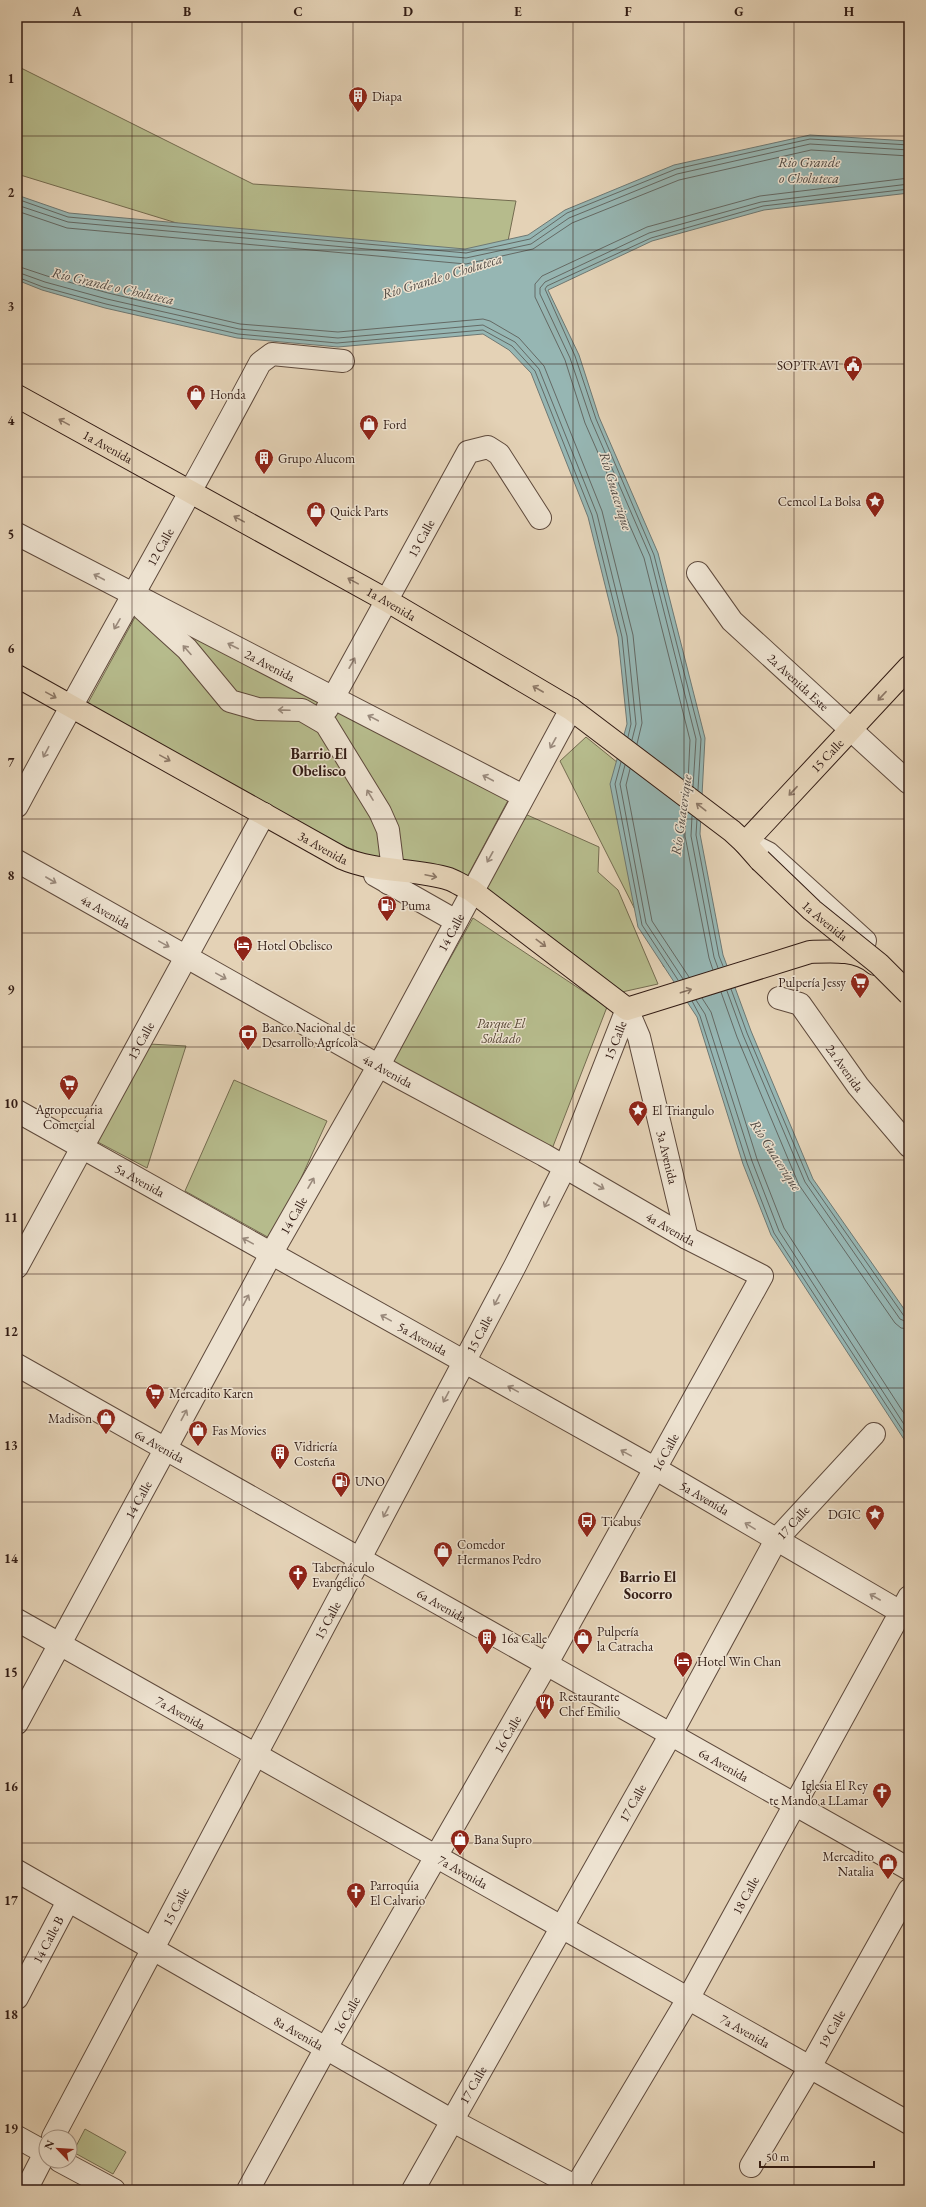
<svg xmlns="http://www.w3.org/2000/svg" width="926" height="2207" font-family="'EB Garamond',serif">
  <rect width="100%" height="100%" fill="#e4d2b6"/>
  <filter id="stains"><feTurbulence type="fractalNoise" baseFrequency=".005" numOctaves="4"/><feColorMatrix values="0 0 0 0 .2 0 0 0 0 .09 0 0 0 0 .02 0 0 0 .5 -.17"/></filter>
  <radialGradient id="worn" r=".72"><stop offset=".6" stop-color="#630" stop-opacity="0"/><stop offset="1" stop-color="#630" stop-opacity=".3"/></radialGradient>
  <path fill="#b6bb8c" stroke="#746c50" d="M17 66 253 184 516 201 505 256 232 240 17 174Z
    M139 610 513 791 459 892 264 814 88 703Z
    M586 737 639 780 675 944 664 967 560 761Z
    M525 814 599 847 598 872 618 890 658 984 622 992 480 889Z
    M473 918 607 1007 552 1149 392 1061Z
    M149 1044 186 1046 147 1168 94 1140Z
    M234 1080 327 1121 273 1240 185 1191Z
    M85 2129 126 2152 113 2174 73 2152Z"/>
  <path fill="#96b6b3" stroke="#6e7873" d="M810 135 909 141V193L764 210 652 241 548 290 579 355 599 417 658 553 705 738 700 834 723 955 751 1031 813 1179 909 1316V1447L771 1235 743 1164 697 1017 638 927 610 784 627 724 618 637 588 517 531 373 509 350 483 334 338 347 237 338 105 308 42 290 17 280V195L69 213 465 249 528 235 565 210 674 165Z"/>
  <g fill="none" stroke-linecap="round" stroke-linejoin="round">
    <path stroke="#646964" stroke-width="1" d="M17 199 68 217 466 253 530 239 567 213 676 169 810 139 909 145
      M17 205 68 222 466 258 531 244 569 218 677 174 810 144 909 150
      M17 211 67 228 466 264 533 249 572 223 679 180 811 150 909 156
      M17 266 47 276 108 293 240 324 338 332 483 319 490 321 519 338 544 366 602 511 633 635 642 723 637 744
      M17 272 45 282 107 299 239 329 338 338 483 325 515 342 539 369 597 514 627 636 636 724 632 740
      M17 277 43 287 106 304 238 334 337 343 483 330 512 346 535 371 592 515 622 637 631 724 628 737
      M621 762 615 784 642 925 678 980
      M625 765 620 784 646 923 683 979
      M630 769 626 785 652 921 689 977
      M688 782 690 740 644 558 585 423 565 360 535 297V284L542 276 647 227 760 196 909 178
      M693 787 696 739 650 556 591 420 570 358 540 294V288L545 282 649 233 761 202 909 184
      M698 790 701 739 654 555 596 419 575 356 545 289 547 286 651 238 763 206 909 189
      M686 811 685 836 709 958 713 970
      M692 816 691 836 714 957 718 968
      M697 819 696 835 719 956 723 966
      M731 989 747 1033 809 1180 904 1316 909 1318
      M727 991 743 1035 805 1182 900 1319 909 1323
      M721 992 737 1037 799 1185 895 1323 901 1328 909 1329
      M702 998 711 1012 757 1159 784 1228 909 1421
      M696 1000 705 1014 752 1161 779 1231 909 1432
      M692 1001 700 1016 747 1163 774 1233 909 1440"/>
    <g stroke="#5f4a3c" stroke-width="24">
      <g id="minor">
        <path id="s1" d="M17 534 523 796"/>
        <path id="s2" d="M698 573 732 621 909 783"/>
        <path d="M143 609 187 649 230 701 258 709 302 710 326 724 380 812 388 830 393 870 388 883"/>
        <path id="s3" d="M327 709 468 452 488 447 499 454 540 518"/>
        <path id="s4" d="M17 806C97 657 181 512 260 363L272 354 343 361"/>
        <path d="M760 849 768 853 865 941"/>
        <path id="s5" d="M17 861 397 1076 544 1155 687 1238 762 1276 546 1665 326 2048 248 2190"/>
        <path d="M375 875 456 921"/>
        <path id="s6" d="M779 998 800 1004 858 1086 909 1146"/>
        <path id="s7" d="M627 1009 639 1037 687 1238"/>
        <path id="s8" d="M17 1111 656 1469 909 1617"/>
        <path id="s9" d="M17 1267 264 814"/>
        <path id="s10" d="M17 1365 909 1869"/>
        <path id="s11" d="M17 1620 909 2123"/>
        <path id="s12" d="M17 1723 271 1254 379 1065 571 709"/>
        <path id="s13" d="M17 1871 451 2120 582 2190"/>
        <path id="s14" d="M17 1998 68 1901"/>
        <path d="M17 2137 46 2153"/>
        <path id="s15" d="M53 2137 515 1266 565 1167 627 1009"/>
        <path d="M60 2161 114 2190"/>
        <path id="s16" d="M751 2166 810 2067 909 1890"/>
        <path d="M26 2190 46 2151"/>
        <path id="s17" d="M413 2190 671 1734 776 1540 874 1434"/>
        <path id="s18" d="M574 2190 688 1999 909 1597"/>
      </g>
    </g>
    <g stroke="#331c14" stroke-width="24">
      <g id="major">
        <path id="s19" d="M17 396 386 600 571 709 732 831 745 843 760 860"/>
        <path id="s20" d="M17 676 342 858C376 873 414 868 449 879 457 882 464 887 471 890L627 1009 810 952C833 951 857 949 875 964"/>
        <path id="s21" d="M745 843 909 667"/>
      </g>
    </g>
    <use href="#minor" stroke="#ede2d0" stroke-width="22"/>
    <use href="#major" stroke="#e4d2b6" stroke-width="22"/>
    <g stroke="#331c14" stroke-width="24" stroke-linecap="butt">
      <g id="major-bridge">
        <path id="s22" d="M760 860 812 910 879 964 909 994"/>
      </g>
    </g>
    <use href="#major-bridge" stroke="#e4d2b6" stroke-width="22"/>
  </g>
  <defs><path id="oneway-shaft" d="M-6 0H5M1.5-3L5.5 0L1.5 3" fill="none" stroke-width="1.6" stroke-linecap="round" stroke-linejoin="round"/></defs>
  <g stroke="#8c7765">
    <use href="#oneway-shaft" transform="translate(64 422) rotate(-151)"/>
    <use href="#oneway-shaft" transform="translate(239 519) rotate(-151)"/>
    <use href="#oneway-shaft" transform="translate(353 581) rotate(-151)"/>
    <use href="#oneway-shaft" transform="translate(538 689) rotate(-150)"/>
    <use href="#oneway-shaft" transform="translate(51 695) rotate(29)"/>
    <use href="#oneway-shaft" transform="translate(882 696) rotate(133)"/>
    <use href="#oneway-shaft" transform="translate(165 758) rotate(29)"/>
    <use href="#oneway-shaft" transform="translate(793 791) rotate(133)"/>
    <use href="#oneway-shaft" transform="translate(701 807) rotate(-142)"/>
    <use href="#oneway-shaft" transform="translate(431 876) rotate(12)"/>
    <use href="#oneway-shaft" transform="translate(541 943) rotate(37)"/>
    <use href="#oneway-shaft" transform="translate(686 991) rotate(-18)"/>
  </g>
  <g stroke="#99897b">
    <use href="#oneway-shaft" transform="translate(99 577) rotate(-152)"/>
    <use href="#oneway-shaft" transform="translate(117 624) rotate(120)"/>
    <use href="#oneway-shaft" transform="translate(233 646) rotate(-153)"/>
    <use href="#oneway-shaft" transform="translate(187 650) rotate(-132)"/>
    <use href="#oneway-shaft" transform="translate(352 663) rotate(-61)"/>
    <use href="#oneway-shaft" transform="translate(284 710) rotate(-178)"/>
    <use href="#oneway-shaft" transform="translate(373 718) rotate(-152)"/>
    <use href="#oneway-shaft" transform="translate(553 743) rotate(119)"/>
    <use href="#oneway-shaft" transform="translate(46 752) rotate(118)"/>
    <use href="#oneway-shaft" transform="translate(488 778) rotate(-152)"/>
    <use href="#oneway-shaft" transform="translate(370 795) rotate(-121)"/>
    <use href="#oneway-shaft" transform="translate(490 857) rotate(119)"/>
    <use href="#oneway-shaft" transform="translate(51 880) rotate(30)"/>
    <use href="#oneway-shaft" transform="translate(164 944) rotate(29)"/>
    <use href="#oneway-shaft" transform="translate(221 976) rotate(29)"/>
    <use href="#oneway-shaft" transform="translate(311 1183) rotate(-60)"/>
    <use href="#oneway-shaft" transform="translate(599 1186) rotate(30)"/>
    <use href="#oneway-shaft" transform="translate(547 1202) rotate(117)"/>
    <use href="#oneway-shaft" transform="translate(248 1241) rotate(-151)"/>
    <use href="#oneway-shaft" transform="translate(246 1300) rotate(-62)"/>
    <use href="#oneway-shaft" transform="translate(497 1300) rotate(118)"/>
    <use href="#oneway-shaft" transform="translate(386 1318) rotate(-151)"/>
    <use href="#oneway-shaft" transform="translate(513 1389) rotate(-151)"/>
    <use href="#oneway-shaft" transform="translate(446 1397) rotate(118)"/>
    <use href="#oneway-shaft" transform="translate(184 1415) rotate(-62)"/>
    <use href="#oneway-shaft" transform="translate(626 1453) rotate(-151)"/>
    <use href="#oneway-shaft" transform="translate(386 1512) rotate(118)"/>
    <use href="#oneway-shaft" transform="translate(750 1526) rotate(-149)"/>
    <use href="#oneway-shaft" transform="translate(875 1597) rotate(-150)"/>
  </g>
  <path fill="none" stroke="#331c14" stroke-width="1" stroke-opacity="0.55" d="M132 17V2190M242 17V2190M353 17V2190M463 17V2190M573 17V2190M684 17V2190M794 17V2190M17 136H909M17 250H909M17 364H909M17 477H909M17 591H909M17 705H909M17 819H909M17 933H909M17 1047H909M17 1160H909M17 1274H909M17 1388H909M17 1502H909M17 1616H909M17 1730H909M17 1843H909M17 1957H909M17 2071H909"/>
  <defs>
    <g id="building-pin" transform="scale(1)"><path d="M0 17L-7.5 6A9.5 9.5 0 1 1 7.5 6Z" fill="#8f2418" stroke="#ede2d0"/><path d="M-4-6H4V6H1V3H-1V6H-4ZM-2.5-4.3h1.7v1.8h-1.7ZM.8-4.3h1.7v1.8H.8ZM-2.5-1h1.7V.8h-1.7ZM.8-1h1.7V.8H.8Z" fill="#fff"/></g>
    <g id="civic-pin" transform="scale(1)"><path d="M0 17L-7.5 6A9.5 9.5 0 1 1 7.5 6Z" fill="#8f2418" stroke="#ede2d0"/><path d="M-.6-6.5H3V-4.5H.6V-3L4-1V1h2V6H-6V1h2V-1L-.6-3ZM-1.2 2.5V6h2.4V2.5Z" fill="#fff"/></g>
    <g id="shop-pin" transform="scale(1)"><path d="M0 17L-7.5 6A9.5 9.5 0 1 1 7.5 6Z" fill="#8f2418" stroke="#ede2d0"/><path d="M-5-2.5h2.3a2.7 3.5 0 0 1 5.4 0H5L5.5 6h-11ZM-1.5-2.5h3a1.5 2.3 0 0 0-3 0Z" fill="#fff"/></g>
    <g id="sight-pin" transform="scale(1)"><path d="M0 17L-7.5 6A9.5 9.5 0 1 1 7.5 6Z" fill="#8f2418" stroke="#ede2d0"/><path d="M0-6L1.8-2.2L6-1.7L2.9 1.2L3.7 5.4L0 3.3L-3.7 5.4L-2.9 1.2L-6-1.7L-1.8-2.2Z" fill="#fff"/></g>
    <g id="fuel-pin" transform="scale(1)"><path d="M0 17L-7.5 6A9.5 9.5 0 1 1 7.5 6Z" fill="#8f2418" stroke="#ede2d0"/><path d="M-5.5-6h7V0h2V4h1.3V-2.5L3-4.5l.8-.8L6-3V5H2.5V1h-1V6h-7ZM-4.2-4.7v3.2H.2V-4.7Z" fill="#fff"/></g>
    <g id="hotel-pin" transform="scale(1)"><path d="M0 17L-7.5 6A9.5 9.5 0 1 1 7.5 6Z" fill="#8f2418" stroke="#ede2d0"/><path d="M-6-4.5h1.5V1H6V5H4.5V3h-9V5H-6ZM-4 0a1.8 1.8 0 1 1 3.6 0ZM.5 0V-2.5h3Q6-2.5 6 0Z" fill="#fff"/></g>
    <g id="supermarket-pin" transform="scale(1)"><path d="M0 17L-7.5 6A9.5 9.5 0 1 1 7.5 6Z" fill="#8f2418" stroke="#ede2d0"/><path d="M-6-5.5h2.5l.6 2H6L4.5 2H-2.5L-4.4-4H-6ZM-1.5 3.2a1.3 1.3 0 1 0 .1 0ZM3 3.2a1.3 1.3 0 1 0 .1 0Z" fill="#fff"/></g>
    <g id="bank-pin" transform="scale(1)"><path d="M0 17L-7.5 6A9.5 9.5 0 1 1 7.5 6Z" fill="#8f2418" stroke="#ede2d0"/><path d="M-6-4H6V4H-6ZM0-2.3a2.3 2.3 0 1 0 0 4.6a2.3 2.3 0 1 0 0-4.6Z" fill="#fff"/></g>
    <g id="bus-pin" transform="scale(1)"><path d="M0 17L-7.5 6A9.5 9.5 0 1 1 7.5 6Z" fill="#8f2418" stroke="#ede2d0"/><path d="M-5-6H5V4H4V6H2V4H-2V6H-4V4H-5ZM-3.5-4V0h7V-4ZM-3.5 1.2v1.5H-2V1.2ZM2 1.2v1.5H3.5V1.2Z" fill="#fff"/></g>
    <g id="church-pin" transform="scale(1)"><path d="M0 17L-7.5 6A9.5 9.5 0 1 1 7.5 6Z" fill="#8f2418" stroke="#ede2d0"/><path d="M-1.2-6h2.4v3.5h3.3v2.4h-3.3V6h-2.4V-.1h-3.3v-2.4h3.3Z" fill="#fff"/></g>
    <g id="restaurant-pin" transform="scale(1)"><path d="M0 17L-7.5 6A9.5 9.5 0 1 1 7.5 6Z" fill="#8f2418" stroke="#ede2d0"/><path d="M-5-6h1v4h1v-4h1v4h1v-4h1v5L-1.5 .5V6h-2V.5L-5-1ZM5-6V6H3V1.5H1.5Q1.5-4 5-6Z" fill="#fff"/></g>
  </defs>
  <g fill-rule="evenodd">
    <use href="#building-pin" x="358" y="96"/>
    <use href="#civic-pin" x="853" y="365"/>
    <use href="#shop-pin" x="196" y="394"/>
    <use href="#shop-pin" x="369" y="424"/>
    <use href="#building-pin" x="264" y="458"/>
    <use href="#sight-pin" x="875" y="501"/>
    <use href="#shop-pin" x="316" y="511"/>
    <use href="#fuel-pin" x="387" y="905"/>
    <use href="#hotel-pin" x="243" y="945"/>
    <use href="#supermarket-pin" x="860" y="982"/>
    <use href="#bank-pin" x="248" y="1034"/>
    <use href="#supermarket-pin" x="69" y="1084"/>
    <use href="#sight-pin" x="638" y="1110"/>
    <use href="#supermarket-pin" x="155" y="1393"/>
    <use href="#shop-pin" x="106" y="1418"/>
    <use href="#shop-pin" x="198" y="1430"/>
    <use href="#building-pin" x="280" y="1453"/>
    <use href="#fuel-pin" x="341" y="1481"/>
    <use href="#sight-pin" x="875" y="1514"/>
    <use href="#bus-pin" x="587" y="1521"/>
    <use href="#shop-pin" x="443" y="1551"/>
    <use href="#church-pin" x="298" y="1574"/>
    <use href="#building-pin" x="487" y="1638"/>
    <use href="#shop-pin" x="583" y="1638"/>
    <use href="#hotel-pin" x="683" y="1661"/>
    <use href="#restaurant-pin" x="545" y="1703"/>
    <use href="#church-pin" x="882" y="1792"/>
    <use href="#shop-pin" x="460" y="1839"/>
    <use href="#shop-pin" x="888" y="1863"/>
    <use href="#church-pin" x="356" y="1892"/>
  </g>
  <g text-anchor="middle" stroke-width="3" stroke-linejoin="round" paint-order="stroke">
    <g font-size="13" fill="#331c14" stroke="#ede2d0" text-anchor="start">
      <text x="372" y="101">Diapa</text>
      <text x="839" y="370" text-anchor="end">SOPTRAVI</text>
      <text x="210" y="399">Honda</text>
      <text x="383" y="429">Ford</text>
      <text x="278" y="463">Grupo Alucom</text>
      <text x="861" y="506" text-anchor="end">Cemcol La Bolsa</text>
      <text x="330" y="516">Quick Parts</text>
      <text x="401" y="910">Puma</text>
      <text x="257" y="950">Hotel Obelisco</text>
      <text x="846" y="987" text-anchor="end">Pulpería Jessy</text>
      <text x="262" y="1032">Banco Nacional de<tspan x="262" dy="15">Desarrollo Agrícola</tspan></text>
      <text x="69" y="1114" text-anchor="middle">Agropecuaria<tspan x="69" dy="15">Comercial</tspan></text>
      <text x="652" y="1115">El Triangulo</text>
      <text x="169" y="1398">Mercadito Karen</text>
      <text x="92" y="1423" text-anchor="end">Madison</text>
      <text x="212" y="1435">Fas Movies</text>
      <text x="294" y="1451">Vidriería<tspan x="294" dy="15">Costeña</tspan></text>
      <text x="355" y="1486">UNO</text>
      <text x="861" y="1519" text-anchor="end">DGIC</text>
      <text x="601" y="1526">Ticabus</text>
      <text x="457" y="1549">Comedor<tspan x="457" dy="15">Hermanos Pedro</tspan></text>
      <text x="312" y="1572">Tabernáculo<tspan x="312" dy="15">Evangélico</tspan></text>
      <text x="597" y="1636">Pulpería<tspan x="597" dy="15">la Catracha</tspan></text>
      <text x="501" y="1643">16a Calle</text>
      <text x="697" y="1666">Hotel Win Chan</text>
      <text x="559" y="1701">Restaurante<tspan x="559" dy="15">Chef Emilio</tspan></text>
      <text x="868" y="1790" text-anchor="end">Iglesia El Rey<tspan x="868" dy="15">te Mando a LLamar</tspan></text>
      <text x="474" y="1844">Bana Supro</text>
      <text x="874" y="1861" text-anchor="end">Mercadito<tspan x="874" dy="15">Natalia</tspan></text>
      <text x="370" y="1890">Parroquia<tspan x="370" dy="15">El Calvario</tspan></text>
    </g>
    <g font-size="13" fill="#331c14" stroke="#ede2d0">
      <text dy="5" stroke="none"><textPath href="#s19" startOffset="104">1a Avenida</textPath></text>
      <text dy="5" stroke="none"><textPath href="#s3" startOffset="195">13 Calle</textPath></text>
      <text dy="5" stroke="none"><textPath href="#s4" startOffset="296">12 Calle</textPath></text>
      <text dy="5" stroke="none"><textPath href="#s19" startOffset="428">1a Avenida</textPath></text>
      <text dy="5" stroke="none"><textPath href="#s1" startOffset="285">2a Avenida</textPath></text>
      <text dy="5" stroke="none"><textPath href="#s2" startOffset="149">2a Avenida Este</textPath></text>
      <text dy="5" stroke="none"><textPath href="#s21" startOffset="120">15 Calle</textPath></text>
      <text dy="5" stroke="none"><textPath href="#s20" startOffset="351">3a Avenida</textPath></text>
      <text dy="5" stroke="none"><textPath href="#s5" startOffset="102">4a Avenida</textPath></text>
      <text dy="5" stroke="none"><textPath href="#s22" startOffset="89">1a Avenida</textPath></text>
      <text dy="5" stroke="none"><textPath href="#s12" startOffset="902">14 Calle</textPath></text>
      <text dy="5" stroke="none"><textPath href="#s15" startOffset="1233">15 Calle</textPath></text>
      <text dy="5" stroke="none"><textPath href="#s9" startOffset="258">13 Calle</textPath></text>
      <text dy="5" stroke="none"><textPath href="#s6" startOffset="100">2a Avenida</textPath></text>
      <text dy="5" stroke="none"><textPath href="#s5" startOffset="426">4a Avenida</textPath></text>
      <text dy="5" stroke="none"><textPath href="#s7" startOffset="154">3a Avenida</textPath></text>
      <text dy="5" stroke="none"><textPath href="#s8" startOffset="141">5a Avenida</textPath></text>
      <text dy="5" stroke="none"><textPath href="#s12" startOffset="578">14 Calle</textPath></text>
      <text dy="5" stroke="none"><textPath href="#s5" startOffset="750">4a Avenida</textPath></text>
      <text dy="5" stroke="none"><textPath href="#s15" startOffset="909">15 Calle</textPath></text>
      <text dy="5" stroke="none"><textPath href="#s8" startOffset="465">5a Avenida</textPath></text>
      <text dy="5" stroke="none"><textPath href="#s10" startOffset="164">6a Avenida</textPath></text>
      <text transform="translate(665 1452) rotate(-61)" y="5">16 Calle</text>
      <text dy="5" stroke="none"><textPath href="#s8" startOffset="789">5a Avenida</textPath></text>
      <text dy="5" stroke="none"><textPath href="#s12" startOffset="254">14 Calle</textPath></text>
      <text dy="5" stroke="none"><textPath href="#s17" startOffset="769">17 Calle</textPath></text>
      <text dy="5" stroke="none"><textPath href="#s10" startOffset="488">6a Avenida</textPath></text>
      <text dy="5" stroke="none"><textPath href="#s15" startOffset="585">15 Calle</textPath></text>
      <text dy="5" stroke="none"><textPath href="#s11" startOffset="188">7a Avenida</textPath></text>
      <text transform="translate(507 1734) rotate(-60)" y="5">16 Calle</text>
      <text dy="5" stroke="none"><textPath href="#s10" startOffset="812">6a Avenida</textPath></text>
      <text dy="5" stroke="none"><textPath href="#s17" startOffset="445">17 Calle</textPath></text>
      <text dy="5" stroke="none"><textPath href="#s11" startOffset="512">7a Avenida</textPath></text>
      <text dy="5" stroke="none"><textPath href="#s18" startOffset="341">18 Calle</textPath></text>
      <text dy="5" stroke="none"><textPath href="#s15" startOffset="261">15 Calle</textPath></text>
      <text dy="5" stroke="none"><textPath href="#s14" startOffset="66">14 Calle B</textPath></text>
      <text transform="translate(346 2015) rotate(-60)" y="5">16 Calle</text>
      <text dy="5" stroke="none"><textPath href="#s16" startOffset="159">19 Calle</textPath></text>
      <text dy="5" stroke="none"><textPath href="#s11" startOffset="836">7a Avenida</textPath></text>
      <text dy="5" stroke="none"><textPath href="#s13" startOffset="325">8a Avenida</textPath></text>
      <text dy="5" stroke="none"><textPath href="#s17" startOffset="121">17 Calle</textPath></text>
    </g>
    <g font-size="13" font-style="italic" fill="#544432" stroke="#ede2d0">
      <text x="501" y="1028">Parque El<tspan x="501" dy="15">Soldado</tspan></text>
    </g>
    <g font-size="14" font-style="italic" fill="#514a44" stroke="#ede2d0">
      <text x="809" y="167">Rio Grande<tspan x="809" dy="16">o Choluteca</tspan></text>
      <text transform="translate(442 276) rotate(-17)" y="5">Río Grande o Choluteca</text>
      <text transform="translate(113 286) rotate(13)" y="5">Río Grande o Choluteca</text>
      <text transform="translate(616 491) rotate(73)" y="5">Río Guacerique</text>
      <text transform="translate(681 815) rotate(-82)" y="5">Río Guacerique</text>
      <text transform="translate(776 1155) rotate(57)" y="5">Río Guacerique</text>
    </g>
    <g font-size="15" font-weight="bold" fill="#331c14" stroke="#ede2d0">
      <text x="319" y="759">Barrio El<tspan x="319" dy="17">Obelisco</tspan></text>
      <text x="648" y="1582">Barrio El<tspan x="648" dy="17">Socorro</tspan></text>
    </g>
  </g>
  <rect width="926" height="2207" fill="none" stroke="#e4d2b6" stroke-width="44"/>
  <g transform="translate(58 2149) rotate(295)"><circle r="19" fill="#ede2d0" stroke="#a39385"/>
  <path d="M0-3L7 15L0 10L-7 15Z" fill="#8f2418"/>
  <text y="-6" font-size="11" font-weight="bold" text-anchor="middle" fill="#331c14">N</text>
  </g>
  <path d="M760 2161v6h114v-6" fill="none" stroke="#331c14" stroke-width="2"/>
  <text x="766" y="2161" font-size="12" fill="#331c14" stroke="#ede2d0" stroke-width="3" paint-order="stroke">50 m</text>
  <rect x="22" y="22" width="882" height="2163" fill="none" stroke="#331c14" stroke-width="1.5"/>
  <g font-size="13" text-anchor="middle" font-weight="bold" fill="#331c14">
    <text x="77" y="16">A</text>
    <text x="187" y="16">B</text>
    <text x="298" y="16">C</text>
    <text x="408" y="16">D</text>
    <text x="518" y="16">E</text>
    <text x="628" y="16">F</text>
    <text x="739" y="16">G</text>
    <text x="849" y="16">H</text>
    <text x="11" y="83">1</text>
    <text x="11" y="197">2</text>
    <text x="11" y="311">3</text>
    <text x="11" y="425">4</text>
    <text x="11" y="539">5</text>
    <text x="11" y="653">6</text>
    <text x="11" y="767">7</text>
    <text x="11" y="880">8</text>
    <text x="11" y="994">9</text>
    <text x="11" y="1108">10</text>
    <text x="11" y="1222">11</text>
    <text x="11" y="1336">12</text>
    <text x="11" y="1450">13</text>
    <text x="11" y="1563">14</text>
    <text x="11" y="1677">15</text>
    <text x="11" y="1791">16</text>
    <text x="11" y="1905">17</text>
    <text x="11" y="2019">18</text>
    <text x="11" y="2133">19</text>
  </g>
  <rect width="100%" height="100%" filter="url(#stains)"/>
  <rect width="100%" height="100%" fill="url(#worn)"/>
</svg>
